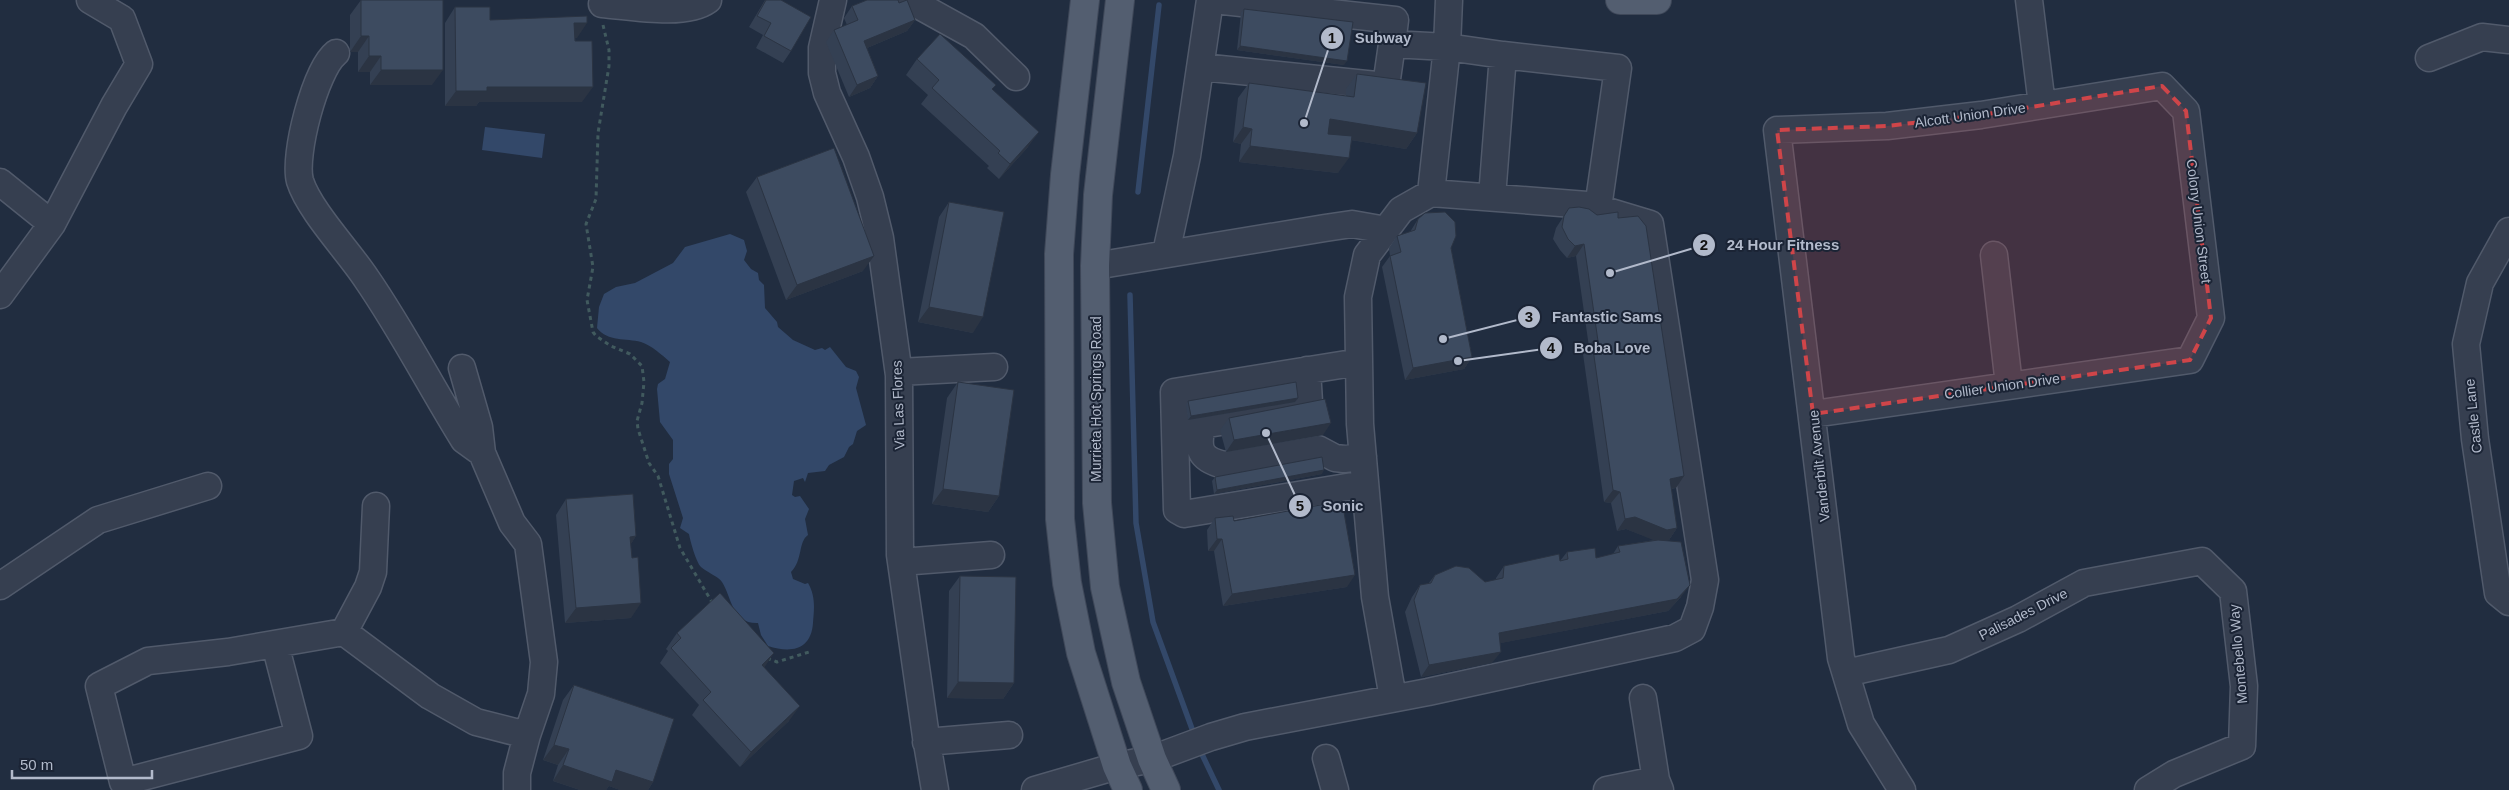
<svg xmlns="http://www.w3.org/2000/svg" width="2509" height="790" font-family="Arial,sans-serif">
  <rect width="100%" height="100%" fill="#212d40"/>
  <path fill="#334869" d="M485 127 545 134 542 158 482 150Z
    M730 234 744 240 747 251 744 260 751 269 758 273 759 280 764 285 765 308 777 322 778 327 793 340 815 350 822 348 825 350 830 347 846 367 856 371 859 377 856 388 866 425 857 431 853 444 849 447 844 457 829 465 825 471 808 473 805 482 803 478 794 481 792 495 795 497 800 496 809 509 805 519 808 535C798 542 803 560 791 572L793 579 805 584 808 583C816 597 814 609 813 623 811 651 790 653 768 646L761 635 758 623C732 624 732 598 722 582 718 576 706 572 701 567 696 562 690 540 689 534L680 528 683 518 669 474V464L673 459V440L660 422 657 389 658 384 665 379 670 362C662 355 651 345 641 342 626 338 608 342 597 328L599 307 604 294 616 287 635 283 673 263 685 247Z"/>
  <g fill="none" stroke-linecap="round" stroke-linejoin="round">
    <path stroke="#334869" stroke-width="5.5" d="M1138 192 1159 5
      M1130 295 1136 523 1153 622 1195 737
      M1199 748 1219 790"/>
    <g stroke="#515a6b" stroke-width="29">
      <path id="minor" d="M833 0 822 48V73L827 93 856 157 870 197 880 238 899 375 900 555 926 737 935 790
        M909 0 974 36 1016 77
        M1214 0 1395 20 1392 44
        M2029 0 2042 105
        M602 4C629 6 685 17 708 0
        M336 53C315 70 293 156 300 181 309 210 349 252 366 278 402 330 431 387 464 440L482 453
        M2429 58 2482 37 2509 40
        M1201 67 1386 86 1392 44 1447 47 1503 55
        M0 182 52 224
        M1431 193 1447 47 1449 0
        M1492 197 1503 55 1618 68 1598 208
        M2509 231 2480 283 2466 344 2475 439 2498 593 2509 602
        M1166 253 1187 156 1210 0
        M1994 255 2009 385
        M1095 266 1325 228 1352 224 1386 230
        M0 295 52 224 114 106 139 64 122 19 90 0
        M1359 362 1174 392 1177 510 1184 514 1365 484
        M462 368 479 427 482 453 512 523 528 544 544 662 541 694 527 735
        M899 372 994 367
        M1813 414 2190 360 2211 318 2186 111 2162 86 1981 115 1887 126 1777 130 1841 658 1861 724 1902 790
        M1202 425C1197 449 1199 459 1224 465L1318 449 1335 458 1344 459 1363 457
        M1183 428 1300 409 1309 402 1307 370
        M901 562 991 555
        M0 586 98 520 208 486
        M344 632 368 587 373 572 376 506
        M275 644 299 736 123 782 99 686 148 661 228 652 344 632 430 696 476 722 527 735 517 773V790
        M1846 673 1949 650 2018 619 2084 583 2202 561 2233 591 2244 686 2242 746 2174 774 2148 790
        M1643 698 1656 780 1660 790
        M926 742 1009 735
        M1326 758 1335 790
        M1035 790 1117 766 1152 759 1211 737 1245 727 1428 692 1675 638 1692 629 1700 607 1705 580 1650 224 1587 205 1431 193 1401 210 1367 255 1358 297 1360 424 1375 597 1393 698
        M1607 790 1656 780"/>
    </g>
    <g stroke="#3f4859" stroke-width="30">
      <path id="major" d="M1085 0 1065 175 1059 254 1060 519 1067 583 1081 653 1117 766 1128 790
        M1120 0 1098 195 1095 266 1097 503 1105 587 1126 682 1152 759 1166 790
        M1620 0H1657"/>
    </g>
    <path stroke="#415a5e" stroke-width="3" stroke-dasharray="4 4" stroke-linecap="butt" d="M603 25 609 50V66L598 133 596 199 586 224 593 267 587 300 593 332 596 336 611 346 630 354 642 366 644 382 642 403 637 421 638 429 649 463 658 476 680 548 713 604
      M767 658 777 662 809 652"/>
    <use href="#minor" stroke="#363f50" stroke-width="26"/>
    <use href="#major" stroke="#535e70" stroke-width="28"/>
  </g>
  <path fill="#344053" d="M361 0 432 85H370V72H358V52H350V15Z
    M765 0H781L791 51 783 63 756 48 763 35 749 27Z
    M899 3 915 20 907 31 867 48 878 76 870 88 849 97 826 42 834 30 847 25 844 18 852 6Z
    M455 7 490 20 577 38H575L582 102H479L476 106H445V23Z
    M1244 9 1344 65 1237 50 1241 13Z
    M917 59 992 89 1028 147 999 179 987 168 989 166 921 104 928 95 906 75Z
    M1357 74 1417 133 1406 149 1351 140 1338 173 1239 162 1241 144 1233 142 1238 98 1249 83 1346 96V89Z
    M757 177 863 271 786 300 746 192Z
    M949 202 973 333 918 322 939 217Z
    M1569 208 1597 215 1618 218 1676 488 1671 489 1677 528 1669 540H1665L1681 597 1668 611 1500 643 1492 663 1421 677 1405 612 1412 597 1420 585 1428 584 1435 575 1485 582 1496 580V578L1504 566 1560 561 1567 552 1596 558 1613 554 1618 546 1655 540 1626 529 1617 531 1611 503 1604 502 1583 354 1589 347 1576 256 1567 258 1560 250 1553 239 1556 228Z
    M1418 219 1451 248 1472 357 1464 369 1405 380 1382 267 1390 256 1389 248 1397 236 1410 232Z
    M958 382 999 496 988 512 932 504 947 398Z
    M1298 398 1295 402 1188 420 1186 405 1188 401Z
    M1229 418 1323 435 1226 452 1220 430Z
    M1322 474 1214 494 1212 481 1215 477Z
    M566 499 636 536 630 545 631 618 565 623 556 515Z
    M1215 518 1234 521 1347 587 1223 606 1214 551H1208L1207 530Z
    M960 576 1014 683 1003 699 947 698 949 591Z
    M677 633 764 667 789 721 740 767 692 715 699 705 660 663 668 651 666 649Z
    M574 685 653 782 648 790H620L609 786 606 790H580L553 781 558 765 543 760 563 700Z"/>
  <path fill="#2b3443" d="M915 20 907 31 855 53 864 41Z
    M574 23H587L577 38H564Z
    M361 36H369L358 52H350Z
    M1240 46 1347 61 1344 65 1237 50Z
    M369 56H381L370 72H358Z
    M381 70H443L432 85H370Z
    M878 76 870 88 849 97 857 85Z
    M487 87H593L582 102H479L476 106H445L456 91Z
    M1330 119 1417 133 1406 149 1320 135Z
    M1243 127 1252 129 1241 144 1233 142Z
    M1039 132 1028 147 999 179 1010 164Z
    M1250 146 1349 158 1338 173 1239 162Z
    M1584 244 1576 256 1567 258 1575 246Z
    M874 256 863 271 786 300 797 285Z
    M929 307 983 317 973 333 918 322Z
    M1472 357 1464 369 1405 380 1413 368Z
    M1298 398 1295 402 1188 420 1191 416Z
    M1331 423 1323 435 1226 452 1234 440Z
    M1324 470 1322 474 1214 494 1217 490Z
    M1684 476 1676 488 1661 490 1670 479Z
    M943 489 999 496 988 512 932 504Z
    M1613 490 1620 492 1611 503 1604 502Z
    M1635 517 1677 528 1669 540 1658 542 1626 529 1617 531 1625 519Z
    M636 536 626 552 630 537Z
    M1217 539H1222L1214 551H1208Z
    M1355 575 1347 587 1223 606 1232 594Z
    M1690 585 1681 597 1668 611 1491 645 1499 633Z
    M641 603 631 618 565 623 576 608Z
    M1501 652 1492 663 1421 677 1429 665Z
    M774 653 764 668 762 665Z
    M958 682 1014 683 1003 699 947 698Z
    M800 706 789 721 740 767 751 752Z
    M554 745 569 749 558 765 543 760Z
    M563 765 616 770 653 782 648 790H620L609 786 606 790H580L553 781Z"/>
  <path fill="#3d4b60" stroke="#2b3443" d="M361 0H443V70H381V56H369V36H361Z
    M766 0H781L811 17 791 51 764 36 771 23 757 16Z
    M867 0H898L899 3 907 0 915 20 864 41 878 76 857 85 834 30 858 20 852 6Z
    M455 7H490V20L587 16V23H574L575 41H592L593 87H487V91H456Z
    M1244 9 1353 22 1347 61 1240 46Z
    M940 34 996 85 992 89 1039 132 1010 164 998 153 1000 151 932 88 939 80 917 59Z
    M1357 74 1426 83 1417 133 1330 119 1328 134 1352 136 1349 158 1250 146 1252 129 1243 127 1249 83 1354 97Z
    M834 148 874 256 797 285 757 177Z
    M949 202 1004 212 983 317 929 307Z
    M1579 207 1589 209 1597 215 1618 212V218L1638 216 1646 226 1684 476 1670 479 1677 528 1667 530 1635 517 1625 519 1620 492 1613 490 1592 342 1598 341 1584 244 1575 246 1568 239 1562 227 1564 216 1569 208Z
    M1445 212 1455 222 1456 236 1451 248 1472 357 1413 368 1390 256 1401 252 1397 236 1415 230 1418 219 1425 213Z
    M958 382 1014 390 999 496 943 489Z
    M1296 382 1298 398 1191 416 1188 401Z
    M1325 399 1331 423 1234 440 1229 418Z
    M1322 457 1324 470 1217 490 1215 477Z
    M633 494 636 536 630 537 632 558 638 557 641 603 576 608 566 499Z
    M1342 501 1355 575 1232 594 1222 539H1217L1215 518 1233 516 1234 521Z
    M1658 540 1681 542 1690 585 1677 599 1499 633 1501 652 1429 665 1414 600 1420 585 1431 583 1435 575 1456 566 1469 568 1485 582 1503 578 1504 566 1559 554 1560 561 1568 559 1567 552 1595 548 1596 558 1620 552 1618 546Z
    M960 576 1016 577 1014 683 958 682Z
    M720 593 774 653 762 665 800 706 751 752 703 700 711 692 671 648 681 638 677 633Z
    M574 685 674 719 653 782 616 770 612 782 563 765 569 749 554 745Z"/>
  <path fill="#cf4549" fill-opacity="0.2" stroke="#cf4549" stroke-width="4" stroke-dasharray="10 6" stroke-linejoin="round" d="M2162 86 2186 111 2211 318 2190 360 1813 414 1777 130 1887 126 1981 115Z"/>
  <g text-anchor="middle" stroke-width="4" stroke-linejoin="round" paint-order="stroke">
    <g font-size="14" fill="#b2bacb" stroke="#1b2435">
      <text transform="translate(1970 115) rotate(-8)" y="5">Alcott Union Drive</text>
      <text transform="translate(2199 221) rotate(83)" y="5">Colony Union Street</text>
      <text transform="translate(2002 386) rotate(-8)" y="5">Collier Union Drive</text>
      <text transform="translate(1096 399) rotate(-90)" y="5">Murrieta Hot Springs Road</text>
      <text transform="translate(898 405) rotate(-92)" y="5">Via Las Flores</text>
      <text transform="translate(2473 416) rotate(-96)" y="5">Castle Lane</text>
      <text transform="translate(1819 466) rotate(-96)" y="5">Vanderbilt Avenue</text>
      <text transform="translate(2023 614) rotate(-27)" y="5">Palisades Drive</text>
      <text transform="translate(2238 654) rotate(-95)" y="5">Montebello Way</text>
    </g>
  </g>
  <path fill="none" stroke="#b2bacb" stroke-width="2" d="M1304 123L1332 38M1610 273L1704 245M1443 339L1529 317M1458 361L1551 348M1266 433L1300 506"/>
  <g fill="#b2bacb" stroke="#1b2435" stroke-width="2">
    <circle cx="1304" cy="123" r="5"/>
    <circle cx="1610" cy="273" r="5"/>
    <circle cx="1443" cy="339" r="5"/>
    <circle cx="1458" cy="361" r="5"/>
    <circle cx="1266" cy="433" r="5"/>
    <circle cx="1332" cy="38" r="12"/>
    <circle cx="1704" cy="245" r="12"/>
    <circle cx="1529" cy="317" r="12"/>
    <circle cx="1551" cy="348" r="12"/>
    <circle cx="1300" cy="506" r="12"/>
  </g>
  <g font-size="15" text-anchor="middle" font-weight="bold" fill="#111">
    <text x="1332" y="43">1</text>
    <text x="1704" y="250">2</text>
    <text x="1529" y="322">3</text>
    <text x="1551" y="353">4</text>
    <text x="1300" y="511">5</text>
  </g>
  <g font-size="15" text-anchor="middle" font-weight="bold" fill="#b2bacb" stroke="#1b2435" stroke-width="4" stroke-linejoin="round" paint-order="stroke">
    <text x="1383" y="43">Subway</text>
    <text x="1783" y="250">24 Hour Fitness</text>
    <text x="1607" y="322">Fantastic Sams</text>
    <text x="1612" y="353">Boba Love</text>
    <text x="1343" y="511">Sonic</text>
  </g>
  <path d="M12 770v8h140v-8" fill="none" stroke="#b2bacb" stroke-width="2.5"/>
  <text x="20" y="770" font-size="15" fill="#b2bacb" stroke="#1b2435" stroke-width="4" paint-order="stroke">50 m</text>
</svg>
